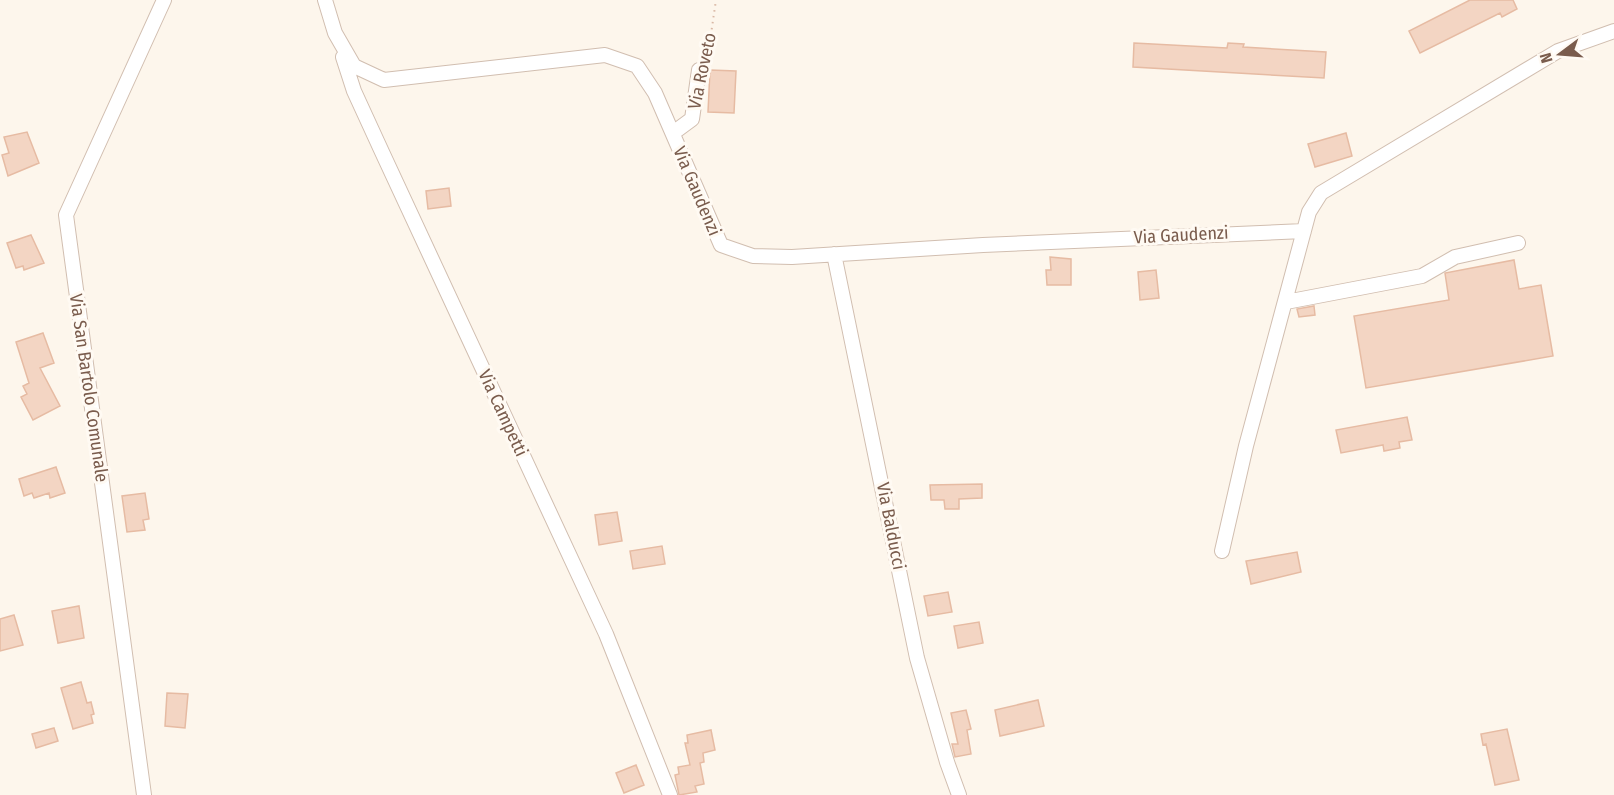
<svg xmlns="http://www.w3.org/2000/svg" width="1614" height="795" font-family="'Fira Sans Condensed',sans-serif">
  <rect width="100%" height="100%" fill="#fdf6ec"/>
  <path fill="#f3d5c3" stroke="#e6bba3" stroke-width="1.5" d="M1470 0H1513L1517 9 1502 17 1500 13 1420 53 1409 31Z
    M1134 43 1227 48 1228 43 1244 44 1243 47 1326 52 1324 78 1133 67Z
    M710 70 736 71 734 113 708 112Z
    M27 132 39 163 8 176 2 155 9 153 4 137Z
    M1346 133 1352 156 1315 167 1308 144Z
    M449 188 451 206 428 209 426 191Z
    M31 235 44 263 24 270 23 266 16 268 7 243Z
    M1050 257 1071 259V285H1047L1046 270H1051Z
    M1514 260 1519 289 1541 285 1553 356 1366 388 1354 316 1449 300 1445 273Z
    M1156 270 1159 298 1140 300 1138 272Z
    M1314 306 1315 315 1299 317 1297 309Z
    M43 333 54 363 40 368 60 406 33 420 21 397 27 394 23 386 29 383 16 342Z
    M1407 417 1412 440 1399 442 1400 448 1384 451 1383 445 1341 453 1336 430Z
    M56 467 65 493 50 498 49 493 34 498 32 493 24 496 19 479Z
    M982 484V498L959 499V509H945L944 500H931L930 485Z
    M145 493 149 519 143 520 145 530 127 532 122 496Z
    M617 512 622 541 599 545 595 515Z
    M662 546 665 564 633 569 630 551Z
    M1297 552 1301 572 1251 584 1246 561Z
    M948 592 952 612 928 616 924 596Z
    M79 606 84 638 58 643 52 611Z
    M14 615 23 645 0 651V619Z
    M979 622 983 643 958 648 954 626Z
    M81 682 87 703 91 702 94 714 91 715 93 723 73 729 61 688Z
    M167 693 188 694 185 728 165 726Z
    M1038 700 1044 726 1000 736 995 710Z
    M966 710 971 729 967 730 971 754 955 757 952 744H958L951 713Z
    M54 728 58 741 36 748 32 734Z
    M1507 729 1519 780 1495 785 1486 744 1483 745 1481 734Z
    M711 730 715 750 703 753 704 762 700 763 704 784 695 786 697 792 679 795 675 775 679 774 678 767 690 765 685 743H688L687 735Z
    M636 765 644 785 624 793 616 773Z"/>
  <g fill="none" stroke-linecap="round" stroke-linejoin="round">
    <g stroke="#d1beb0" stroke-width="16">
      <path id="minor" d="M325 0 335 33 354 66 384 80 605 55 637 66 655 93 721 245 753 256 792 257 983 245 1304 231
        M343 57 354 91 382 152 606 634 670 795
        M673 133 692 119 699 70
        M834 254 917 658 947 762 959 795
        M1286 302 1422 276 1455 257 1518 243
        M1222 551 1246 446 1309 212 1321 193 1558 51 1614 31
        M144 795 66 215 164 0"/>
    </g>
    <path stroke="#d9b8a5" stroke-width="2" stroke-dasharray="1.5 4.5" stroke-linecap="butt" d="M703 58 711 34 716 0"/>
    <use href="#minor" stroke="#fff" stroke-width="14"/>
  </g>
  <g text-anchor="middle" stroke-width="6" stroke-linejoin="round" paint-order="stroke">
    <g font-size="18" fill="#7a5c4d" stroke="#fffaf3">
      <text transform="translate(702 71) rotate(-78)" y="6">Via Roveto</text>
      <text transform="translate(697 191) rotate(67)" y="6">Via Gaudenzi</text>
      <text transform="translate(1181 235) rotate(-3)" y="6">Via Gaudenzi</text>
      <text transform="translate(89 388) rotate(82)" y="6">Via San Bartolo Comunale</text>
      <text transform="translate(503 413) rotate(65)" y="6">Via Campetti</text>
      <text transform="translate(891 526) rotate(79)" y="6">Via Balducci</text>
    </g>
  </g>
  <g transform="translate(1560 54) rotate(254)" stroke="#fffaf3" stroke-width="4.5" paint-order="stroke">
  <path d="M0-4.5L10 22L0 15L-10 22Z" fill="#7a5c4d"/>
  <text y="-9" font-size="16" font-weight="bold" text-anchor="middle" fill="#7a5c4d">N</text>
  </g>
</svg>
